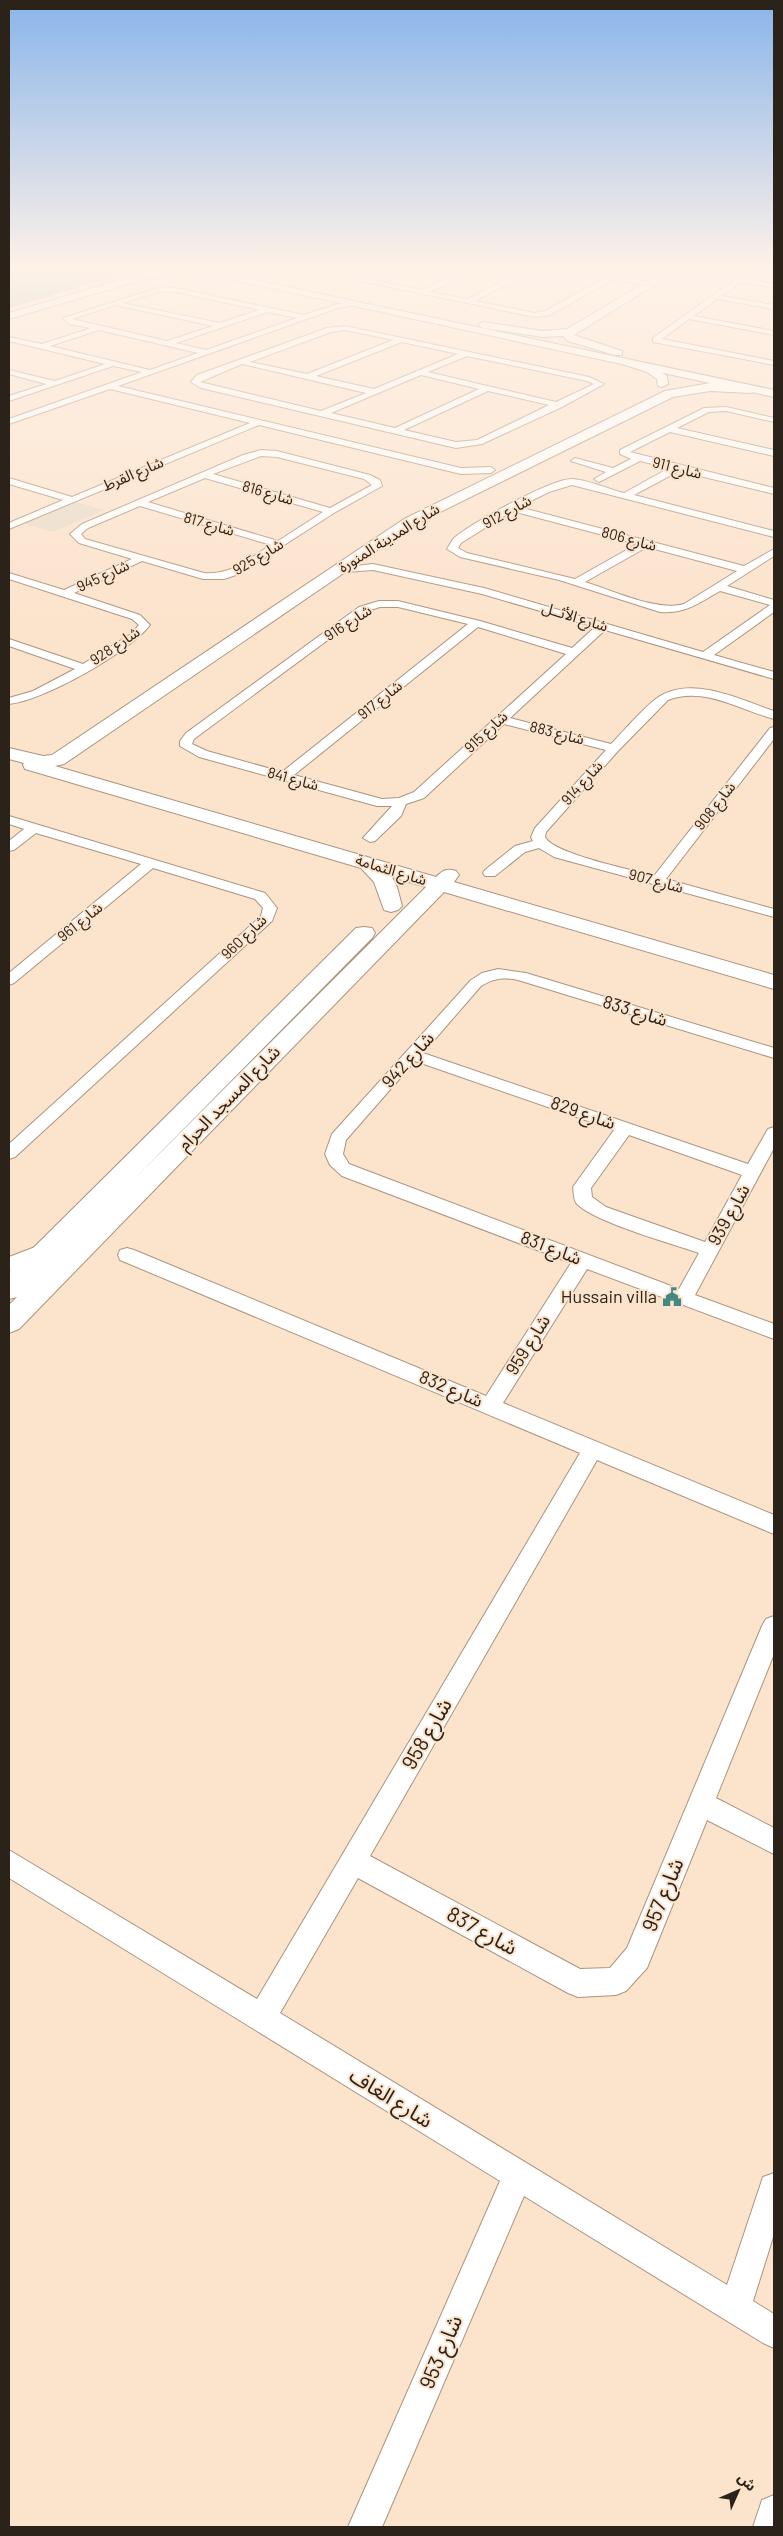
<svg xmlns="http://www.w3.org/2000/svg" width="783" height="2536" font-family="Barlow,'Noto Sans Arabic',sans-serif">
  <rect width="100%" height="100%" fill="#fce3cc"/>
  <path fill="#e9dcc9" d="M76 502 104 510 53 532 23 523Z"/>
  <path fill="#9ec0a8" d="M9 271H103L120 275 9 308Z"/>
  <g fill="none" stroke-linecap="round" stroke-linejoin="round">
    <g stroke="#ab947e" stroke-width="2">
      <path id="street" d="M225 271H231V272L228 274Z
        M312 271H327L422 290 466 271H475L430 292 468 299 523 271H532L475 301 535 313 545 311 604 279 561 271H581L654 283 651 285 612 280 550 315 535 317Z
        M747 271H755L745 279 774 284V288L741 282 722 296 774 305V309L717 299 694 316 774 331V335L689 319 662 339 774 361V365L653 342V338Z
        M161 287 176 288 304 315 337 304 353 303 356 305 338 308 118 386 461 468 491 467 495 470 491 473 461 474 259 425 9 529V523L63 500 9 484V478L72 497 250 423 110 389 9 424V419L142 372 113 366 9 401V396L46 384 9 374V370L55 381 105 364 9 341V337L42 344 91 328 69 324 63 318ZM161 291 176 292 259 310 220 323 123 303ZM115 305 213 326 167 341 72 319ZM268 312 297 318 206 350 176 343ZM99 330 198 353 150 370 50 346Z
        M345 326 589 377 604 384 562 407 482 444 456 448 201 388 191 382 197 375 327 328ZM345 330 393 340 307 374 250 362 331 332ZM402 342 458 354 374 389 316 376ZM467 356 587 381 594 384 556 402 428 372ZM242 364 366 393 321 411 200 382ZM421 375 479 389 395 428 331 413ZM488 391 549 405 477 440 456 442 404 430Z
        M726 407 774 418V422L726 411 709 412 677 428 774 450V456L670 432 630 452 774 488V494L679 471 634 495 774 531V537L572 485 549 492 519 507 744 566 774 549V556L727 586 774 600V612L714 655 774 672V679L605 630 510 718 611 744C624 731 648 702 662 695 696 677 741 700 774 711V719C740 710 704 686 668 700L618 751 546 832 545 837C553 854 634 870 654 876L770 728 774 727V739L666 879 774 909V917L554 857 539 848 525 852 495 876H485L483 873 485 870 515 846 533 841 531 837 535 828 606 750 504 724 424 798 406 804 401 816 375 841 370 842 363 838 392 806H377L199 757 180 746V741L186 733 359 607 379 601H398L480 621 572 648 595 627 482 594 373 570 332 573V569L336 568 373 564 484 588 703 652 770 605 720 591C699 603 685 614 660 612L559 580 460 557 447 549C449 546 451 542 453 539 467 525 553 478 572 479 589 480 608 489 624 493L669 468 640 461 599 482 594 479 606 472 571 461 575 458 613 468 631 459 620 454V450L704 408ZM512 511 637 544 575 579 467 553 458 548 461 543ZM647 547 737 571 684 604C657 612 612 590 585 582ZM380 607H398L468 624 282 772 207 751 192 744 194 739 367 611ZM478 627 566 654 414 792 399 798 382 799 294 775Z
        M261 450 277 451 370 475 380 480 382 486 334 513 239 574 224 579H203L142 561 74 593 140 615 150 625C130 652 43 701 9 704V698L33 691 75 669 9 646V639L83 664 131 634 139 625 132 619 9 579V573L64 590 132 559 79 543 70 534 82 524 243 455ZM261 456 277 457 364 479 372 485 330 508 213 474ZM205 478 323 512 278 541 148 502ZM140 506 271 545C248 559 232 575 204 573L85 539 81 534 88 528Z
        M9 816 265 893 277 908 272 921 15 1157 9 1159V1144L261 916 263 908 255 899 153 868 14 983 9 985V973L141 864 36 833 14 850 9 851V841L24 829 9 824Z
        M498 969 526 973 774 1048V1058L518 980C504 977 494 978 481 986L423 1053 748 1164 768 1129 774 1127V1148L695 1295 774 1324V1339L587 1269 503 1403 774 1515V1534L597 1460 370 1856 580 1969 610 1968 627 1948 762 1626 766 1619 774 1616V1654L716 1798 774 1828V1854L707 1820 647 1968 626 1991 616 1995 578 1997 568 1993 358 1878 280 2013 727 2285 763 2177 774 2173V2234L753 2301 774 2314V2348L763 2343 524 2196 382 2527H348L500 2181 9 1878V1850L257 1999 580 1453 120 1260 118 1255 120 1250 127 1248 134 1250 486 1396 571 1263 342 1176 330 1165 325 1154 332 1134 471 980 482 973ZM415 1061 614 1130 573 1187C574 1193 573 1201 578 1205 598 1223 670 1243 699 1253L679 1289 349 1164 343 1154 346 1140ZM629 1135 742 1175 705 1242 606 1207 592 1197 591 1188Z
        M43 1244 50 1246 52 1251 50 1256 9 1271V1257Z
        M774 2495V2527H753L762 2500Z"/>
    </g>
    <g stroke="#ab947e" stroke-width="2">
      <path id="secondary" d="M207 271 222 275 217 278 178 275 148 278 9 319V313L147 272Z
        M665 271H677L574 335 622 351V355H614L568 341 563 336 543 337 483 328 478 325 483 322 543 331 567 329Z
        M626 359 655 368 667 376 668 384 662 387 658 386 657 379 647 372 622 364 620 362Z
        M710 383 751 385 757 389 751 393 710 391 673 397 414 525 64 764 55 766 436 877C443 870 447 868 456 871L459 875 454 882 774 975V989L444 892 19 1329 9 1333V1305L17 1297 9 1299V1272L356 928 364 927 372 928 375 933 372 938 133 1180 426 887 392 877 397 887 402 906 398 910 391 912 384 910 374 882 361 868 25 769 23 765 24 763 9 759V748L43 756 52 755 404 519 665 391Z"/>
    </g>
    <g stroke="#ab947e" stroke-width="2">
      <path id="primary" d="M192 271H212L774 390V397Z"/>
    </g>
    <use href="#street" fill="#fff" fill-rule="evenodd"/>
    <use href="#secondary" fill="#fff" fill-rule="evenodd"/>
    <use href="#primary" fill="#fff" fill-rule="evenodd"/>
  </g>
  <linearGradient id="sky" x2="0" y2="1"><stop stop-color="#8ab5ea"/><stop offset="0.43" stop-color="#fef2e8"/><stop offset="1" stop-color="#fef2e8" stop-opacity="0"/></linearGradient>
  <rect width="783" height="626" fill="url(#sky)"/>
  <defs>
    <g id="civic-bare" transform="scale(1.5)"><path d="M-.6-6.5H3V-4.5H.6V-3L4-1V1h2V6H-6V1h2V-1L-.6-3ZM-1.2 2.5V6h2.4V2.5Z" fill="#448981" stroke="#fce3cc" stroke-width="2.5" paint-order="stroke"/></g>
  </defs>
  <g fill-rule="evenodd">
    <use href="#civic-bare" x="672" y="1297"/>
  </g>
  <g text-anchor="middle" stroke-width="4" stroke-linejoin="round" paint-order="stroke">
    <g font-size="15" fill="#2b2219" stroke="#fce3cc">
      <text transform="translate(677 468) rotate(14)" y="5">شارع 911</text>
      <text transform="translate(133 474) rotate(-23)" y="5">شارع القرط</text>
      <text transform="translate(268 493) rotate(16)" y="5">شارع 816</text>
      <text transform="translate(507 512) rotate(-29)" y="5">شارع 912</text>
      <text transform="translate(209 524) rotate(16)" y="5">شارع 817</text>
      <text transform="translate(389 538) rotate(-32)" y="5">شارع المدينة المنورة</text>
      <text transform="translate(629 539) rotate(15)" y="5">شارع 806</text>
      <text transform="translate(258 557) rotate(-31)" y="5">شارع 925</text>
      <text transform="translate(103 576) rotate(-25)" y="5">شارع 945</text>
      <text transform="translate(575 617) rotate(17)" y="5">شارع الأثــل</text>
      <text transform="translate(348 623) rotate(-33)" y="5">شارع 916</text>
      <text transform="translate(115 646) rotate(-34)" y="5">شارع 928</text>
      <text transform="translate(380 700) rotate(-39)" y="5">شارع 917</text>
      <text transform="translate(486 732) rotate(-43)" y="5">شارع 915</text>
      <text transform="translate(557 733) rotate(14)" y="5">شارع 883</text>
      <text transform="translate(293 779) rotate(15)" y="5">شارع 841</text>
      <text transform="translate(582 783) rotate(-48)" y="5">شارع 914</text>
      <text transform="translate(715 806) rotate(-52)" y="5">شارع 908</text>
      <text transform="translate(391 870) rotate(17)" y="5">شارع الثمامة</text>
      <text transform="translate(656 881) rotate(15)" y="5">شارع 907</text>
      <text transform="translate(80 922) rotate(-39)" y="5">شارع 961</text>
      <text transform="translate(244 937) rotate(-44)" y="5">شارع 960</text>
    </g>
    <g font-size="18" fill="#2b2219" stroke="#fce3cc">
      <text transform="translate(635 1011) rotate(17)" y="6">شارع 833</text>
      <text transform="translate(408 1060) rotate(-48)" y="6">شارع 942</text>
      <text transform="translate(229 1098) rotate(-46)" y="6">شارع المسجد الحرام</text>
      <text transform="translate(583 1113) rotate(19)" y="6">شارع 829</text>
      <text transform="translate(729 1215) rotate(-61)" y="6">شارع 939</text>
      <text transform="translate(551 1248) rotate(21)" y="6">شارع 831</text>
      <text transform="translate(528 1345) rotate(-58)" y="6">شارع 959</text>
      <text transform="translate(451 1389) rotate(23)" y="6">شارع 832</text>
    </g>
    <g font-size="18" fill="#2b2219" stroke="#fce3cc" text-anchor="end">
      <text x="657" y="1303">Hussain villa</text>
    </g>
    <g font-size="21" fill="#2b2219" stroke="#fce3cc">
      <text transform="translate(427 1734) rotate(-60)" y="7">شارع 958</text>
      <text transform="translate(663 1895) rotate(-68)" y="7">شارع 957</text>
      <text transform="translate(482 1931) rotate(29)" y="7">شارع 837</text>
      <text transform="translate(391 2098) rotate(32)" y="7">شارع الغاف</text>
      <text transform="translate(441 2352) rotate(-67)" y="7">شارع 953</text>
    </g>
  </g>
  <rect width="783" height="2536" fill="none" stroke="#2b2219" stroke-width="20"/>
  <g transform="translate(738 2491) rotate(45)" stroke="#fce3cc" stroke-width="4" paint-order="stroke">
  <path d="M0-4L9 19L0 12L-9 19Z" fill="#2b2219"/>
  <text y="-8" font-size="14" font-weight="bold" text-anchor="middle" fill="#2b2219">ش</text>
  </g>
</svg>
